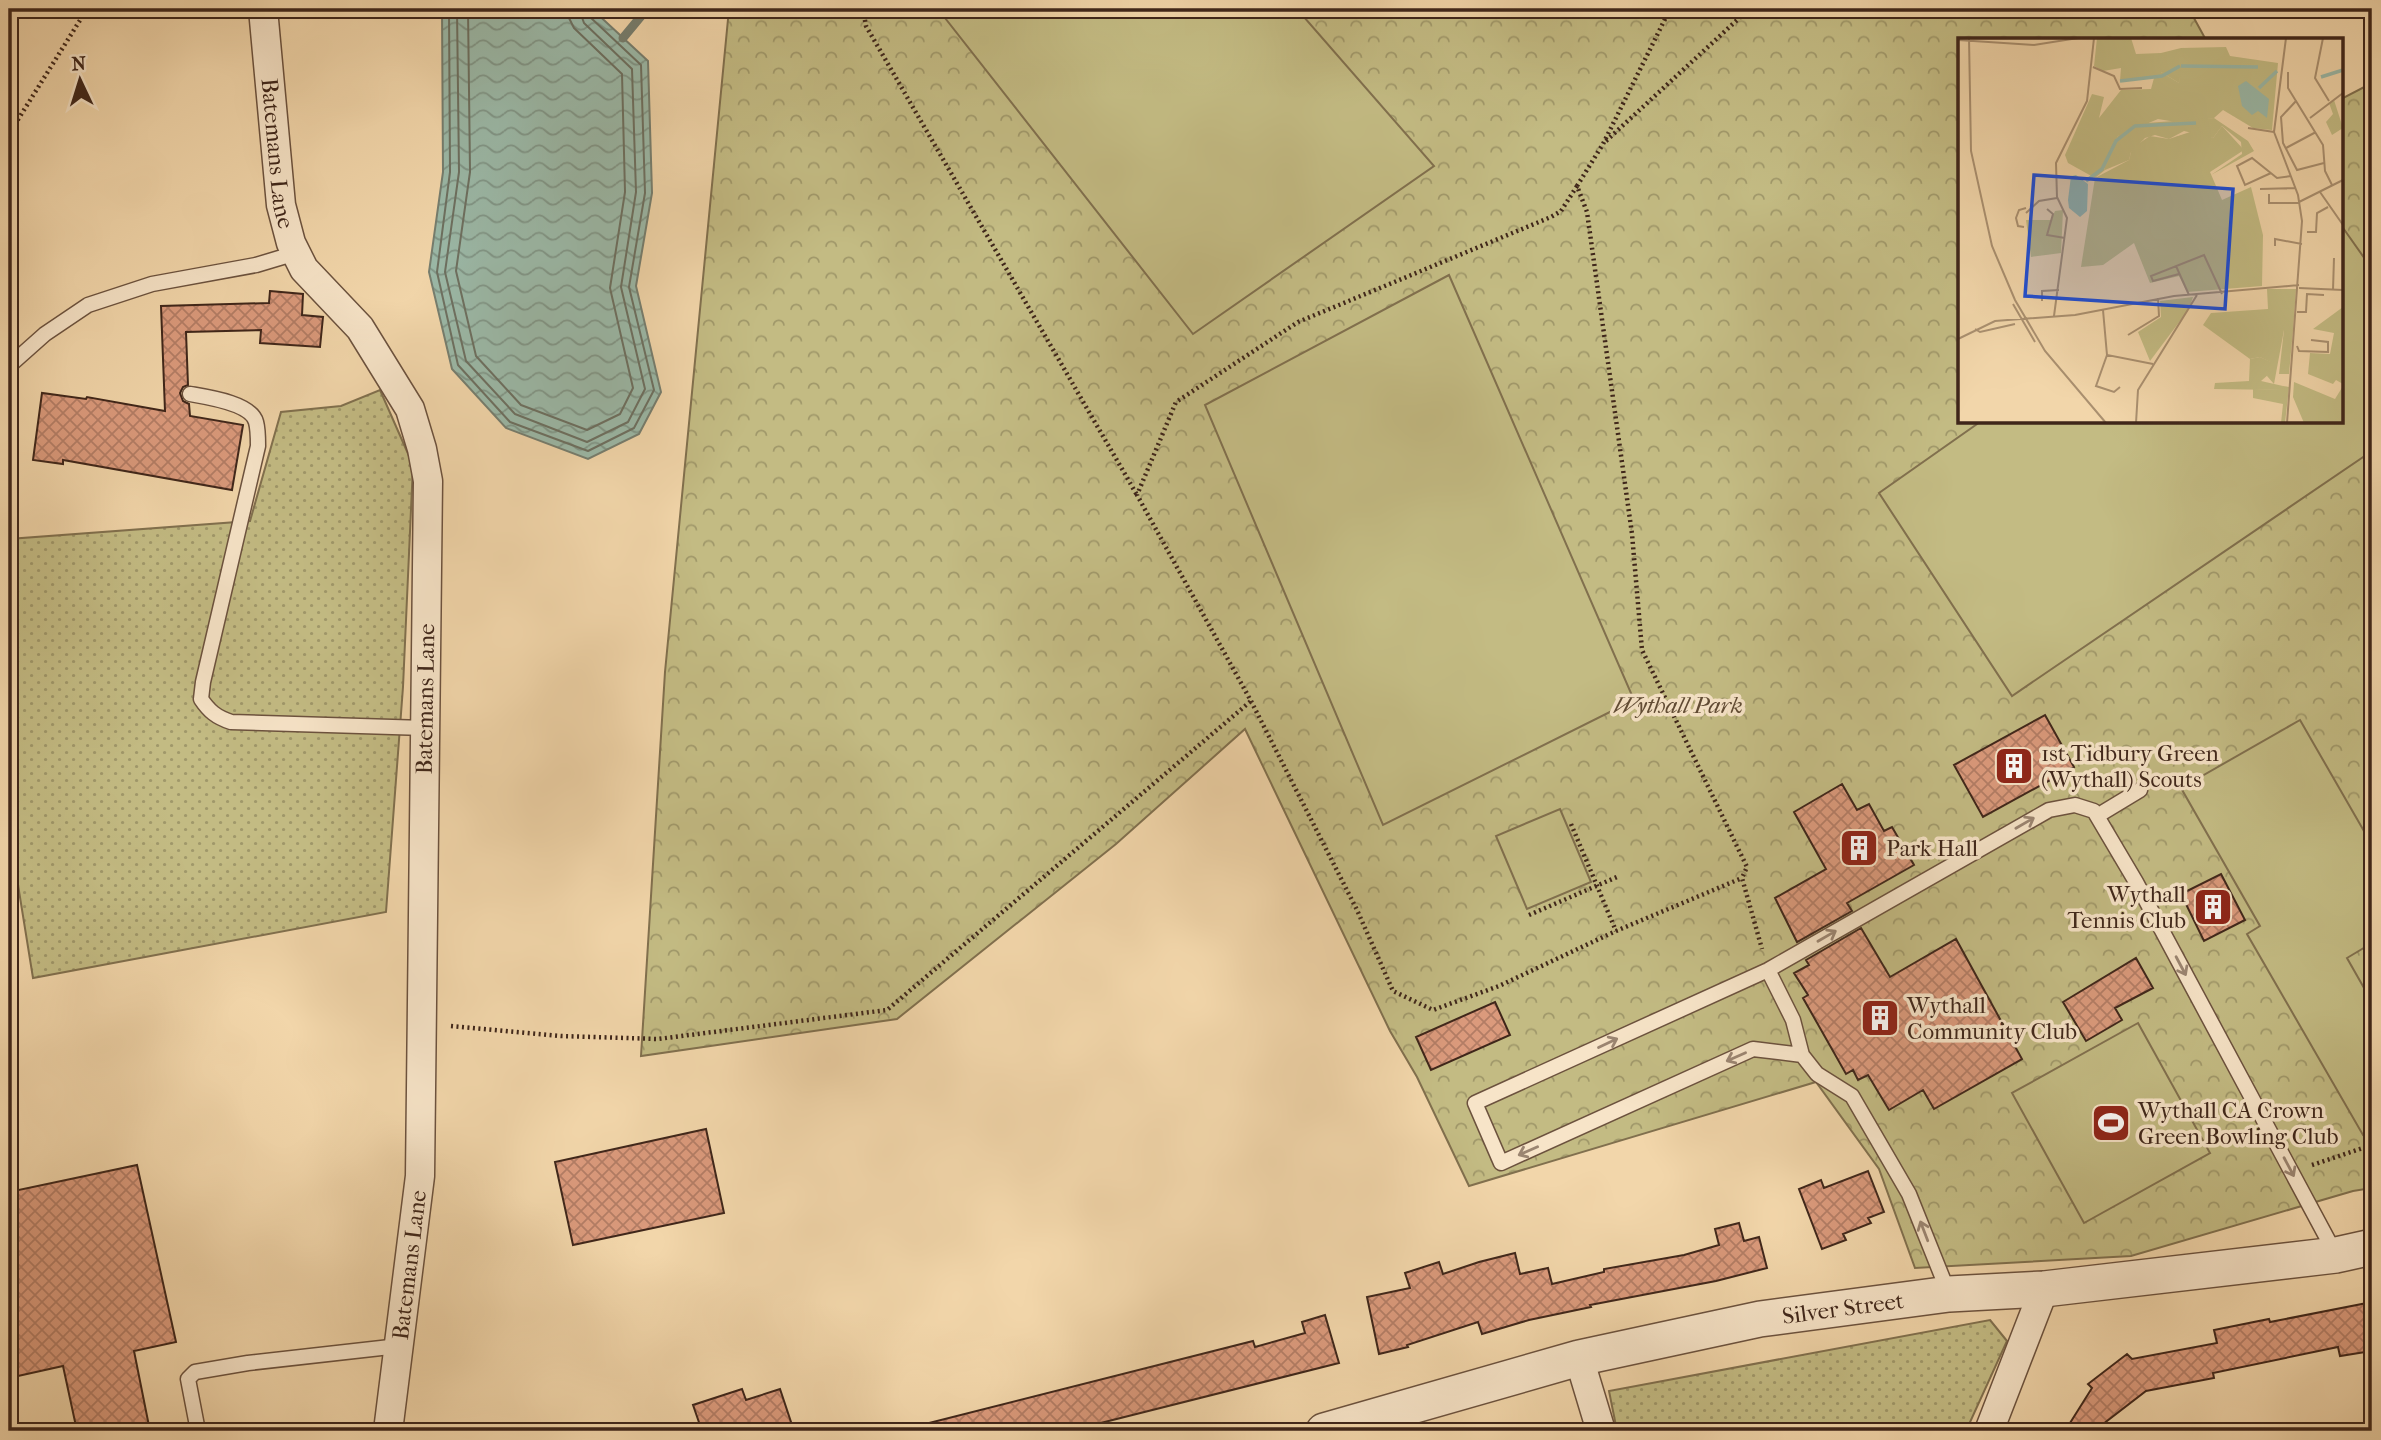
<svg xmlns="http://www.w3.org/2000/svg" width="2381" height="1440" font-family="'IM FELL French Canon',serif">
  <defs>
    <pattern id="grass-dots" width="8" height="8" patternUnits="userSpaceOnUse" patternTransform="scale(1.75)"><rect width="8" height="8" fill="#c3bb83"/><path d="M2 2h.1M6 6h.1" fill="none" stroke="#a0986a" stroke-width="1.8" stroke-linecap="round"/></pattern>
    <pattern id="park-crowns" width="20" height="18" patternUnits="userSpaceOnUse" patternTransform="scale(1.75)"><rect width="20" height="18" fill="#c3bb83"/><path d="M2 6a3 3 0 1 1 6 0M12 15a3 3 0 1 1 6 0" fill="none" stroke="#a0986a"/></pattern>
    <pattern id="water-waves" width="16" height="10" patternUnits="userSpaceOnUse" patternTransform="scale(1.75)"><rect width="16" height="10" fill="#9bb9a8"/><path d="M0 5q4-4 8 0t8 0" fill="none" stroke="#809688"/></pattern>
    <pattern id="building-cross-hatch" width="8" height="8" patternUnits="userSpaceOnUse" patternTransform="scale(1.75)"><rect width="8" height="8" fill="#db9a7c"/><path d="M0 0l8 8M0 8l8-8" fill="none" stroke="#b37d65"/></pattern>
  </defs>
  <rect width="100%" height="100%" fill="#f2d6aa"/>
  <filter id="stains"><feTurbulence type="fractalNoise" baseFrequency=".00286" numOctaves="4"/><feColorMatrix values="0 0 0 0 .2 0 0 0 0 .09 0 0 0 0 .02 0 0 0 .5 -.17"/></filter>
  <radialGradient id="worn" r=".72"><stop offset=".6" stop-color="#630" stop-opacity="0"/><stop offset="1" stop-color="#630" stop-opacity=".3"/></radialGradient>
  <path fill="url(#grass-dots)" stroke="#81704e" stroke-width="2" d="M380 390 413 465 403 687 386 912 33 978 9 829V539L250 521 281 412 341 406Z
    M1990 1320 2007 1341 1966 1431H1617L1609 1391Z"/>
  <path fill="url(#park-crowns)" stroke="#81704e" stroke-width="2" d="M729 9H2189L2206 40H1959V422H2341V99L2372 83V1188L2353 1191 2131 1256 1915 1268 1879 1169 1816 1082 1469 1186 1417 1077 1390 1031 1245 729 1116 844 897 1019 641 1056 665 672Z"/>
  <path fill="#c3bb83" stroke="#81704e" stroke-width="2" d="M938 9H1297L1434 166 1193 334Z
    M2341 225 2372 269V451L2012 696 1879 493 1980 422H2341Z
    M1449 275 1634 700 1383 825 1205 405Z
    M2300 720 2372 845V943L2347 958 2372 1002V1130L2363 1135 2247 934 2260 926 2181 788Z
    M1560 809 1591 882 1527 909 1496 836Z
    M2138 1023 2210 1153 2084 1223 2012 1093Z"/>
  <path fill="url(#water-waves)" stroke="#767e6f" stroke-width="2" d="M442 9H592L648 61 652 193 636 286 661 392 639 434 588 459 506 428 452 369 429 272 443 172Z"/>
  <g fill="none" stroke-linecap="round" stroke-linejoin="round">
    <path stroke="#6d7061" stroke-width="2" d="M449 9 450 172 437 272 458 365 510 422 588 451 634 428 654 390 629 287 645 193 641 65 590 17 588 9
      M457 9 459 172 445 272 466 361 515 414 587 442 628 422 645 389 621 287 636 192 632 69 584 23 579 9
      M468 9 470 172 456 271 476 356 521 405 587 430 620 414 633 388 610 288 625 192 622 74 574 28 569 18 568 9"/>
    <path stroke="#767e6f" stroke-width="9" d="M623 38 647 9"/>
  </g>
  <path fill="url(#building-cross-hatch)" stroke="#3f261a" stroke-width="2" d="M270 291 303 294 302 315 323 317 320 347 260 343 261 330 186 332 188 385 183 387 180 393 183 401 189 404 190 416 243 425 232 490 63 460V464L33 460 42 393 86 399 87 397 165 411 161 306 269 303Z
    M2045 715 2074 767 1983 817 1954 765Z
    M1842 784 1857 810 1869 804 1884 831 1892 827 1914 865 1847 903 1852 911 1797 942 1775 898 1826 869 1794 812Z
    M2221 874 2245 920 2204 941 2181 894Z
    M1861 928 1890 977 1956 939 2022 1059 1934 1109 1923 1090 1889 1110 1868 1075 1858 1080 1853 1070 1846 1074 1803 998 1808 995 1794 973 1809 965 1806 960Z
    M2136 958 2153 988 2115 1008 2122 1020 2086 1041 2063 1002Z
    M1495 1002 1510 1035 1431 1070 1416 1037Z
    M706 1129 724 1213 573 1245 555 1162Z
    M137 1165 176 1342 134 1351 150 1431H77L63 1366 9 1378V1192Z
    M1868 1171 1884 1212 1868 1218 1871 1223 1843 1234 1846 1240 1822 1249 1799 1189 1821 1180 1824 1188Z
    M1739 1223 1744 1241 1759 1237 1767 1268 1716 1281 1590 1305 1591 1307 1529 1320 1482 1334 1478 1322 1407 1345 1408 1347 1379 1354 1367 1297 1410 1288 1405 1273 1439 1262 1443 1274 1479 1262 1515 1253 1520 1274 1548 1268 1552 1284 1604 1272V1269L1684 1255 1719 1245 1715 1229Z
    M2372 1302V1351L2340 1356 2338 1347 2213 1373 2214 1378 2146 1391 2094 1431H2065L2092 1388 2088 1384 2127 1354 2132 1359 2217 1343 2214 1330 2269 1319 2270 1322Z
    M1325 1315 1339 1363 1069 1431H930L929 1423 1253 1341 1255 1347 1305 1333 1302 1322Z
    M742 1389 746 1400 780 1389 794 1431H702L693 1405Z"/>
  <g fill="none" stroke-linecap="round" stroke-linejoin="round">
    <g stroke="#6c523e" stroke-width="17">
      <path id="service" d="M9 366 45 334 88 305 152 284 256 265 296 253
        M190 394C207 397 251 403 256 422 258 429 258 438 258 446L203 682 201 699C209 711 216 717 231 722L425 728
        M2097 816 2140 790
        M1768 970 1793 1020 1802 1055 1817 1074 1852 1096 1909 1194 1949 1294
        M1802 1055 1753 1049 1501 1163 1475 1103 1768 970 2049 810 2075 805 2094 811 2136 882 2335 1253
        M198 1431 188 1379 195 1372 248 1363 399 1346"/>
    </g>
    <g stroke="#6c523e" stroke-width="31">
      <g id="minor">
        <path id="s1" d="M263 9 281 205 291 243 304 269 360 328 410 409 422 449 428 481 420 1176 388 1431"/>
        <path d="M1579 1358 1601 1431"/>
        <path d="M1989 1431 2044 1289"/>
      </g>
    </g>
    <g stroke="#6c523e" stroke-width="38">
      <g id="tertiary">
        <path id="s2" d="M1324 1431 1579 1358 1760 1319 1949 1294 2044 1289 2336 1255 2372 1247"/>
      </g>
    </g>
    <path stroke="#3f261a" stroke-width="4.5" stroke-dasharray="2 3.5" stroke-linecap="butt" d="M863 9 866 26 1137 495
      M1670 9 1603 144 1577 186 1587 212 1632 534 1642 650 1747 867 1742 878 1762 949
      M9 134 87 9
      M1606 141 1749 9
      M1577 186 1561 211 1551 217 1298 322 1176 402 1137 495 1251 701 1357 910 1393 991 1433 1010 1499 986 1616 931 1742 878
      M1571 824 1616 931
      M1529 915 1617 877
      M451 1026 561 1036 658 1039 887 1010 1251 701
      M2312 1165 2372 1145"/>
    <use href="#service" stroke="#f7e4c8" stroke-width="14"/>
    <use href="#minor" stroke="#f7e4c8" stroke-width="28"/>
    <use href="#tertiary" stroke="#f7e4c8" stroke-width="35"/>
  </g>
  <defs><path id="oneway-shaft" d="M-6 0H5M1.5-3L5.5 0L1.5 3" fill="none" stroke-width="1.6" stroke-linecap="round" stroke-linejoin="round" transform="scale(1.75)"/></defs>
  <g stroke="#9b8571">
    <use href="#oneway-shaft" transform="translate(2025 823) rotate(-30)"/>
    <use href="#oneway-shaft" transform="translate(1827 936) rotate(-30)"/>
    <use href="#oneway-shaft" transform="translate(2181 966) rotate(62)"/>
    <use href="#oneway-shaft" transform="translate(1608 1043) rotate(-25)"/>
    <use href="#oneway-shaft" transform="translate(1736 1057) rotate(156)"/>
    <use href="#oneway-shaft" transform="translate(1528 1151) rotate(156)"/>
    <use href="#oneway-shaft" transform="translate(2289 1167) rotate(62)"/>
    <use href="#oneway-shaft" transform="translate(1924 1231) rotate(-111)"/>
  </g>
  <defs>
    <g id="building-square" transform="scale(2.0125)"><rect x="-9" y="-9" width="18" height="18" rx="4" fill="#8f2418" stroke="#f7e4c8"/><path d="M-4-6H4V6H1V3H-1V6H-4ZM-2.5-4.3h1.7v1.8h-1.7ZM.8-4.3h1.7v1.8H.8ZM-2.5-1h1.7V.8h-1.7ZM.8-1h1.7V.8H.8Z" fill="#fff"/></g>
    <g id="stadium-square" transform="scale(2.0125)"><rect x="-9" y="-9" width="18" height="18" rx="4" fill="#8f2418" stroke="#f7e4c8"/><path d="M0-5a6.5 5 0 1 0 0 10a6.5 5 0 1 0 0-10ZM-3.5-1.8h7v3.6h-7Z" fill="#fff"/></g>
  </defs>
  <g fill-rule="evenodd">
    <use href="#building-square" x="2014" y="766"/>
    <use href="#building-square" x="1859" y="848"/>
    <use href="#building-square" x="2213" y="907"/>
    <use href="#building-square" x="1880" y="1018"/>
    <use href="#stadium-square" x="2111" y="1123"/>
  </g>
  <g text-anchor="middle" stroke-width="7" stroke-linejoin="round" paint-order="stroke">
    <g font-size="23" fill="#3f261a" stroke="#f7e4c8">
      <text dy="8" stroke="none"><textPath href="#s1" startOffset="145">Batemans Lane</textPath></text>
      <text transform="translate(425 699) rotate(-89)" y="8">Batemans Lane</text>
      <text transform="translate(409 1265) rotate(-83)" y="8">Batemans Lane</text>
      <text dy="8" stroke="none"><textPath href="#s2" startOffset="534">Silver Street</textPath></text>
    </g>
    <g font-size="23" font-style="italic" fill="#604b34" stroke="#f7e4c8">
      <text x="1678" y="713">Wythall Park</text>
    </g>
    <g font-size="23" fill="#3f261a" stroke="#f7e4c8" text-anchor="start">
      <text x="2041" y="761">1st Tidbury Green<tspan x="2041" dy="26">(Wythall) Scouts</tspan></text>
      <text x="1886" y="856">Park Hall</text>
      <text x="2186" y="902" text-anchor="end">Wythall<tspan x="2186" dy="26">Tennis Club</tspan></text>
      <text x="1907" y="1013">Wythall<tspan x="1907" dy="26">Community Club</tspan></text>
      <text x="2138" y="1118">Wythall CA Crown<tspan x="2138" dy="26">Green Bowling Club</tspan></text>
    </g>
  </g>
  <g transform="translate(1958 38)">
    <rect width="385" height="385" fill="#f2d6aa"/>
    <path d="M139 0H173L178 16 203 15V34L221 45 223 10 268 9 272 18 320 25 314 92 295 90 265 72 256 80 224 85 200 81 160 98 145 127 147 132 137 140 110 125 107 117 134 56 146 59 141 80 163 52 193 51 196 40 162 43 163 30 145 33 136 28ZM376 62 385 90 374 97 368 84 375 76 371 65ZM105 172 103 215 73 219 68 182H93L97 173ZM309 251H338L335 292H326L316 346 309 338 312 324 302 319 292 321 245 287 253 275 310 271ZM235 259 231 271 192 323 180 294 203 279 202 263ZM385 269V346L378 342 375 346 350 336 352 315 372 316 376 295 355 291ZM336 344 377 361 385 348V385H346L335 359ZM325 348 331 349 327 385H323L325 366 295 360V351L322 352Z" fill="#c3bb83"/>
    <path d="M223 10 226 14 221 45 203 34V15ZM256 80 290 103 296 113 253 137 284 116 283 104 264 88 255 100 226 93 211 101 197 97 187 100 173 114 171 122 147 132 145 127 160 98 175 86ZM326 292H335L331 336H321ZM302 319 313 324 311 336 303 343 325 348 324 352 256 351 257 345 291 343 292 321Z" fill="#c3bb83"/>
    <path d="M264 88 286 112 252 134 264 162 293 149 305 197 304 248 229 254 221 238 192 245 176 205 145 227 123 229 137 140 171 122 174 110 192 98 211 101 238 92 255 100Z" fill="#c3bb83"/>
    <path d="M236 94 246 128 228 133 218 99ZM269 103 275 117 255 127 249 114ZM170 126 195 159 174 172 151 139ZM269 166 280 184 240 207 230 189ZM196 168 209 205 187 214 174 178ZM287 207 297 242 283 246 274 211ZM264 211 273 228 267 231 273 243 267 246 254 216Z" fill="#c3bb83"/>
    <path d="M288 43 311 61 309 80 300 73 294 77 284 68 280 48ZM118 137 130 146 129 173 122 179 111 170 110 162 113 138Z" fill="#9bb9a8"/>
    <path fill="none" stroke="#9bb9a8" stroke-width="3.5" d="M223 28 300 29M363 39 385 32M162 43 204 38 222 28M301 50 319 33M128 143 144 131 158 103 177 88 238 85"/>
    <path fill="none" stroke="#aa9070" stroke-width="2" d="M11 0 13 113 34 208 57 262 87 313 148 385M328 0 316 94 340 157 344 183 329 385M365 0 357 40 371 63M0 2 76 7 120 0M135 29 156 38 162 51 184 50M330 34V50L338 63 323 79 325 105 339 132 366 125M338 63 365 107 367 133 374 147M352 80 385 55M290 90 316 94M328 110 358 94M313 135 287 147 279 128 294 120 319 140 333 138M302 151 337 150M362 154 385 187M311 156V165H342M341 164 385 142M89 171 95 176 89 197 107 200M68 175 81 163 99 160M66 189 60 188 58 180 61 172 68 170M349 194H358L359 175 370 169M317 208V201L344 206M218 228 231 257M221 236 195 243 193 238 246 217 264 256M341 250 385 252M375 252 376 220M84 263V253L101 252M55 266 77 304M145 272 149 317 195 326M339 274H348L349 256 366 257M96 278 109 180 99 159 98 125 129 63 136 0M17 291 22 294 57 286M170 297 201 278 200 260M0 301 37 283 117 277 216 258 341 247M339 308 341 313 370 314V304L353 302M149 317 138 348 156 354 162 349M178 385 180 352 239 257"/>
    <path fill="#1d4ed8" fill-opacity="0.15" stroke="#1d4ed8" stroke-width="3.5" d="M76 137 275 151 267 271 67 258Z"/>
    <rect width="385" height="385" fill="none" stroke="#3f261a" stroke-width="3.5"/>
  </g>
  <rect width="2381" height="1440" fill="none" stroke="#f2d6aa" stroke-width="35"/>
  <rect x="10" y="10" width="2360" height="1419" fill="none" stroke="#3f261a" stroke-width="3.5"/>
  <rect x="18" y="18" width="2346" height="1405" fill="none" stroke="#3f261a" stroke-width="2"/>
  <g transform="translate(80 80) rotate(356)" stroke="#f7e4c8" stroke-width="5" paint-order="stroke">
  <path d="M0-5L12 26L0 18L-12 26Z" fill="#3f261a"/>
  <text y="-10" font-size="19" font-weight="bold" text-anchor="middle" fill="#3f261a">N</text>
  </g>
  <rect width="100%" height="100%" filter="url(#stains)"/>
  <rect width="100%" height="100%" fill="url(#worn)"/>
</svg>
